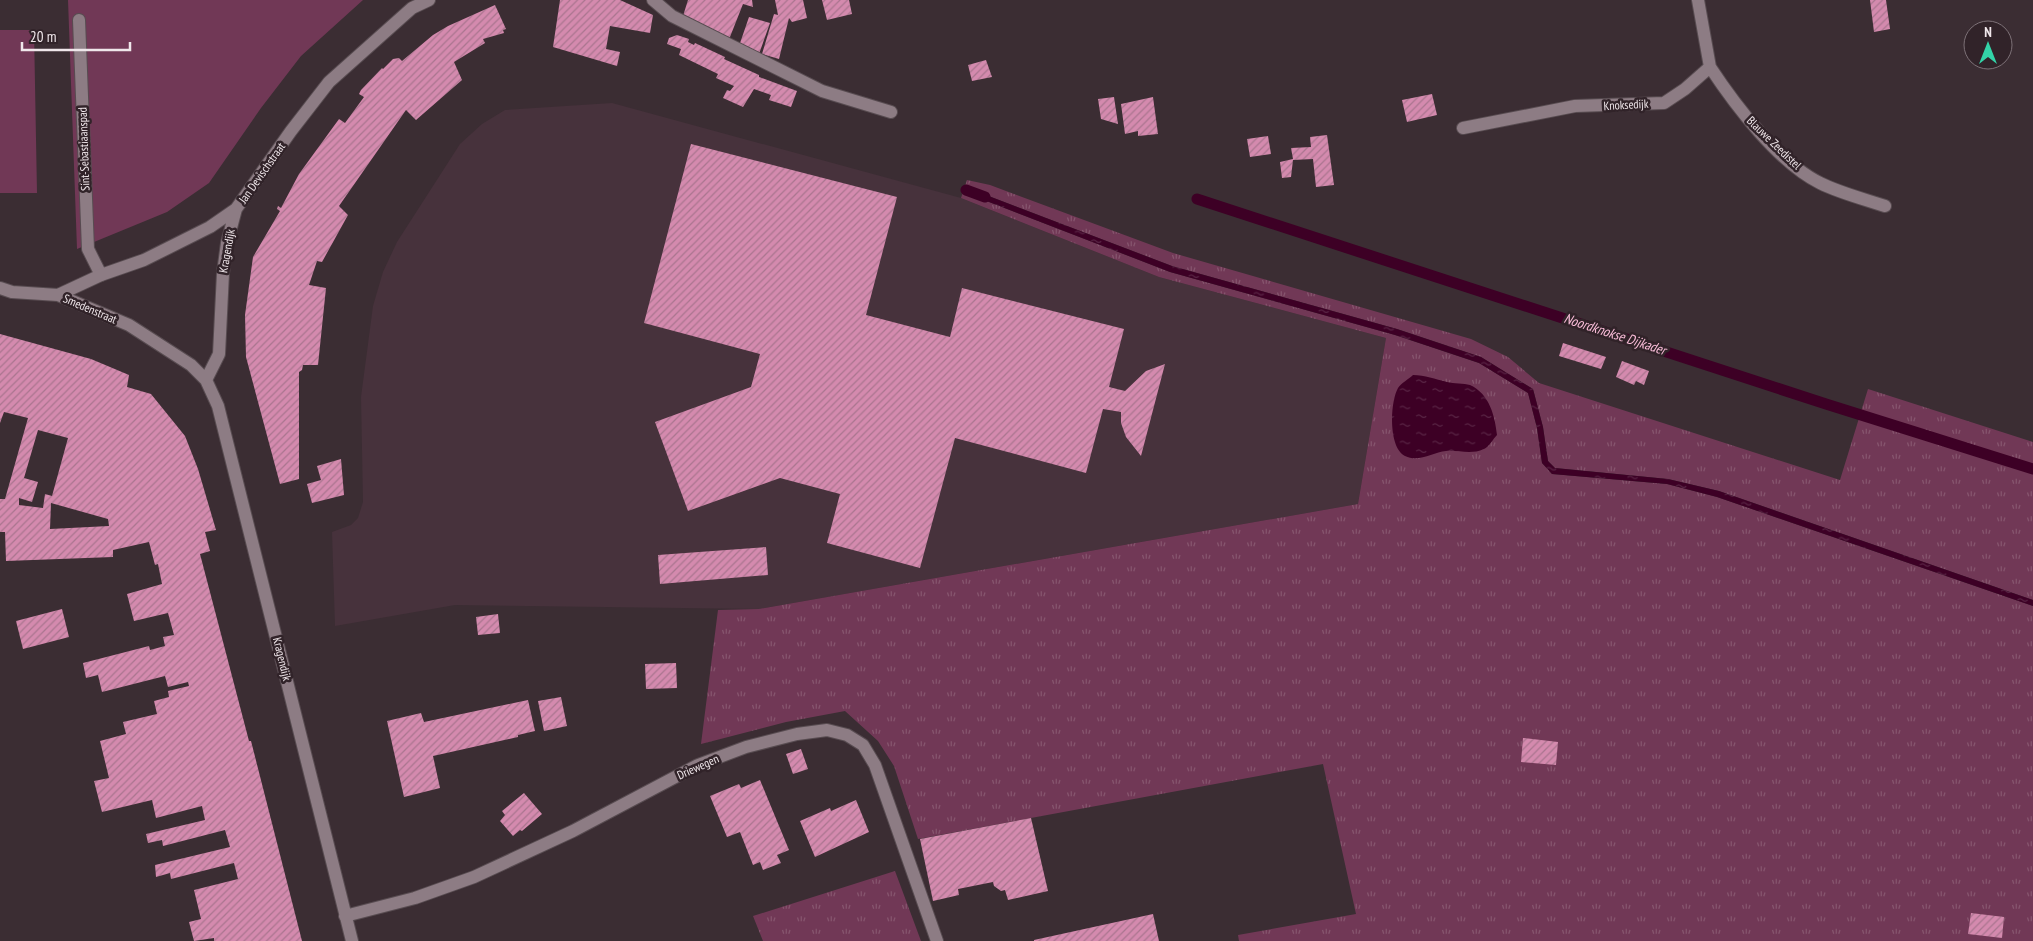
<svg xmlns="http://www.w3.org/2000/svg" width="2033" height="941" font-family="'PT Sans Narrow',sans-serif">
  <defs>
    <pattern id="grass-tufts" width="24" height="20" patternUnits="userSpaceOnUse" patternTransform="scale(1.25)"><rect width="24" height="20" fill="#713856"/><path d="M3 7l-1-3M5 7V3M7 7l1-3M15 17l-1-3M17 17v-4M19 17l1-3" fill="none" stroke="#86556e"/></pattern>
    <pattern id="water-ripples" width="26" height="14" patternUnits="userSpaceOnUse" patternTransform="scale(1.25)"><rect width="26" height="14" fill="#3d0025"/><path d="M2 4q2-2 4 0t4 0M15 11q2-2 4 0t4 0" fill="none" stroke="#592545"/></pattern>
    <pattern id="building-hatch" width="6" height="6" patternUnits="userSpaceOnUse" patternTransform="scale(1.25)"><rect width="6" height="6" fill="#d48aae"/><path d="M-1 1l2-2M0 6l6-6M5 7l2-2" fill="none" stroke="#aa758f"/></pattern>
  </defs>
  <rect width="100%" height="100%" fill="#3b2d33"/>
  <path fill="#47323c" d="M612 103 961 198 1159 277 1386 338 1358 504 759 609 455 605 335 626 332 532 351 525 358 518 363 502 361 397 373 306 383 272 397 242 460 144 482 124 505 110Z"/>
  <path fill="url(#grass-tufts)" d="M967 180 990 185 1173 253 1471 339 1508 357 1539 383 1840 480 1868 389 2033 442V600L1719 491 1668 479 1555 468 1548 461 1543 427 1533 389 1481 357 1397 329 1172 266 973 190 971 195 1170 272 1395 335 1479 363 1528 393 1537 428 1542 463 1552 474 1667 484 1717 497 2033 606V941H1239L1238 935 1356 914 1323 764 918 839 894 766 878 741 845 711 786 722 701 744 718 610 759 609 1358 504 1386 338 1159 277 961 198Z
    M895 871 921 941H763L753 916Z"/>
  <path fill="#713856" d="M68 0H363L301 56 261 108 209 183 167 212 77 249Z
    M0 30H34L37 193H0Z"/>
  <path fill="url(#water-ripples)" d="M973 190 1172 266 1397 329 1481 357 1533 389 1543 427 1548 461 1555 468 1668 479 1719 491 2033 600V606L1717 497 1667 484 1552 474 1542 463 1537 428 1528 393 1479 363 1395 335 1170 272 971 195Z
    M1413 375C1425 375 1435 379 1447 382 1454 384 1464 383 1470 385 1490 394 1495 417 1497 435 1493 439 1489 447 1484 449 1471 455 1459 450 1446 451 1433 452 1419 463 1405 456 1388 448 1390 402 1398 388 1401 383 1409 379 1413 375Z"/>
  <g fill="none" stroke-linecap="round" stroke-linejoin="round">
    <path stroke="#3d0025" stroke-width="11" d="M966 190 985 197
      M1197 199 1826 404 2033 469"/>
  </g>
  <path fill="url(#building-hatch)" fill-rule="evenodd" d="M560 0H620L653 15 650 33 610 26 606 49 620 52 617 66 553 47Z
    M688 0H752L753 7 743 4 728 42 683 16Z
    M775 0H803L807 18 792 22 789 18 779 59 762 54 774 14 778 15Z
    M822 0H849L852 14 827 20Z
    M1870 0H1886L1890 29 1874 32Z
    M495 5 506 29 503 30 504 33 483 39 485 43 454 62 462 80 416 120 406 110 339 206 348 215 322 262 317 261 309 285 326 288 318 365H303L302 370 299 372V479L280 484 246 357 245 315 253 257 280 211 277 209 278 206 281 208 299 174 339 119 345 123 364 97 359 94 361 90 382 68 383 69 393 59 399 58 402 61 433 35 448 26Z
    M749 17 770 23 759 54 739 46Z
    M677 35 689 39 688 42 694 45 695 43 725 57 724 59 759 75V77L797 91 791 107 769 100 771 95 754 89 743 107 723 98 727 90 730 91 734 86 716 78 718 74 679 55 681 49 667 44 669 38Z
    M986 60 992 77 972 81 968 65Z
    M1432 94 1437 115 1407 122 1402 100Z
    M1114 97 1118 124 1101 119 1098 99Z
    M1153 97 1158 134 1138 136V131L1125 134 1121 104Z
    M1327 135 1334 185 1316 187 1313 159 1293 160 1291 177 1282 178 1280 162 1293 159 1291 148 1311 147 1310 137Z
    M1268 136 1271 154 1250 157 1247 139Z
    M691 144 897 197 866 315 950 337 962 288 1124 329 1109 387 1125 391 1146 371 1165 364 1141 456 1126 437 1121 423V412L1103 409 1086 473 955 438 920 568 827 543 840 494 780 478 688 511 655 422 751 387 760 354 644 323Z
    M0 334 91 359 129 375 127 387 151 394 185 436 198 469 216 530 205 532 210 551 200 554 249 741H251L302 941H214V938L194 941 189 922 201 919 194 890 238 879 234 863 171 879 170 873 156 877 155 865 230 847 225 830 163 846 162 840 148 843 146 834 205 820 202 806 156 818 152 800 102 812 94 781 109 778 100 741 126 734 123 722 157 714 154 701 169 697 168 691 189 686 188 682 168 687 165 676 102 692 98 675 86 678 83 663 149 646 150 650 165 646 163 637 174 635 168 613 134 621 127 594 162 584 158 564 155 565 149 542 113 550V557L6 561 5 532H0V499H5L28 418 4 412 0 423ZM38 430 68 438 52 496 45 494 43 508 19 505V498L32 502 38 482 24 478ZM51 503 108 519 109 526 50 529Z
    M1563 343 1606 357 1601 369 1559 356Z
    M1622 361 1649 371 1644 385 1636 381 1634 385 1616 377Z
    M341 459 344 495 312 503 307 484 321 480 317 466Z
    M766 547 768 575 660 584 658 555Z
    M62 609 69 637 23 649 16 621Z
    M498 614 500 633 478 635 476 617Z
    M676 663 677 688 646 689 645 664Z
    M561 697 567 726 544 731 538 701Z
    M528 700 535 731 518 735V737L433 756 440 788 404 797 387 721 421 713 424 722Z
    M1523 738 1558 742 1556 765 1521 762Z
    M801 749 808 769 793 774 786 754Z
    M760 780 789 850 777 855 781 863 763 870 760 862 753 865 740 832 727 837 710 796 739 784 741 788Z
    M524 793 542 814 522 831 520 830 513 836 500 821 505 815 502 811Z
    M856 800 869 832 815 857 800 821 830 808 831 811Z
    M1031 818 1048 891 1008 900 1005 890 1001 891 994 886 993 882 958 889 959 895 933 901 920 839Z
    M1971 913 2004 917 2002 938 1968 934Z
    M1153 914 1159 941H1034V940Z"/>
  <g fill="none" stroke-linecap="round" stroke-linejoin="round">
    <g stroke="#584c51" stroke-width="14">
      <path id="lane" d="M653 0 672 16 822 91 891 112
        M79 20 88 249 101 275"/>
    </g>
    <g stroke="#584c51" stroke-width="14">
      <path id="street" d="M1710 67C1735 105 1779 163 1820 183 1840 193 1864 199 1885 206
        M1463 128 1575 106 1664 103 1685 89 1710 67 1698 0
        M0 288 12 292 58 295 129 325 191 365 206 380 218 406 352 941
        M58 295 101 275 144 260 210 227 236 209 291 131 329 82 412 8 429 0
        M206 380 219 354 223 273 227 243 236 209
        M345 916 415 898 474 877 573 831 698 765 746 747 797 734 827 730 847 735 863 745 875 765 937 941"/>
    </g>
    <use href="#lane" stroke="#8d7c84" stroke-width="12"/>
    <use href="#street" stroke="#8d7c84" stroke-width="12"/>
  </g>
  <g text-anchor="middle" stroke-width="5" stroke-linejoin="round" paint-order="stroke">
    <g font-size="12" fill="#f0e7eb" stroke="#312329">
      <text transform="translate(1626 105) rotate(-3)" y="4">Knoksedijk</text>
      <text transform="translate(1774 143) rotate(44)" y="4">Blauwe Zeedistel</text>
      <text transform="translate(84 149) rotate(-92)" y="4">Sint-Sebastiaanspad</text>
      <text transform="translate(262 173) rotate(-55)" y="4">Jan Devischstraat</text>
      <text transform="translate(227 251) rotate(-80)" y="4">Kragendijk</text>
      <text transform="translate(90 309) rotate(23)" y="4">Smedenstraat</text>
      <text transform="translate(282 659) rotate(76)" y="4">Kragendijk</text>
      <text transform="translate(698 767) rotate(-24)" y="4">Driewegen</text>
    </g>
    <g font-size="14" font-style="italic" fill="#f9bcd8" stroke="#312329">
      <text transform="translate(1615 334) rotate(18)" y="5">Noordknokse Dijkader</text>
    </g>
  </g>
  <g transform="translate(1988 45)"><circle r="24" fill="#312329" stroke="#7d7177"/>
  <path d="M0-4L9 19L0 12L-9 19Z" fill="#33d4a8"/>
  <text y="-8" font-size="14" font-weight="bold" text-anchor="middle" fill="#f0e7eb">N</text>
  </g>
  <path d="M22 42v8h108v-8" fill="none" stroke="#f0e7eb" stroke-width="2.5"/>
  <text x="30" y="42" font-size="15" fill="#f0e7eb" stroke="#312329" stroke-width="4" paint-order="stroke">20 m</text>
</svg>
